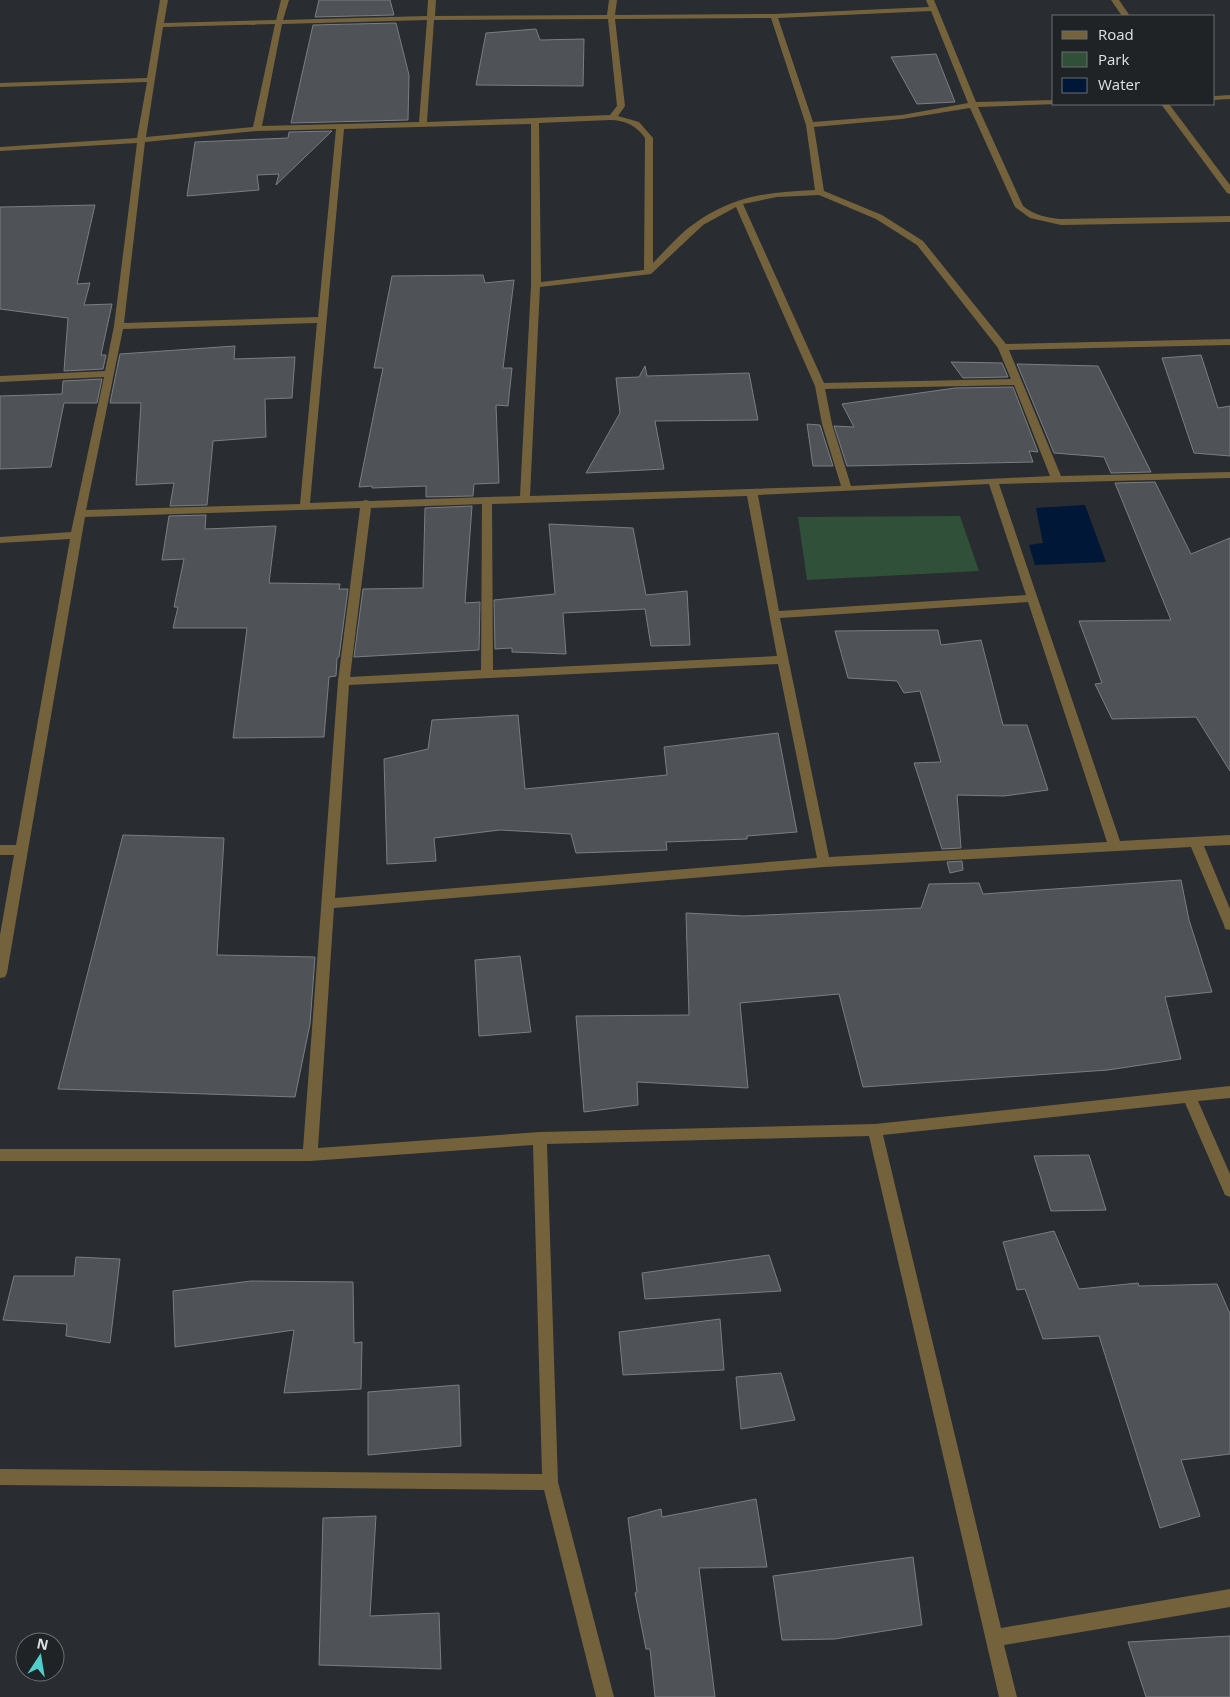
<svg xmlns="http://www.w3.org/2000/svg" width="1230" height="1697" font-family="'Open Sans',sans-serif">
  <rect width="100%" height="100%" fill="#292c30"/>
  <path fill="#305039" d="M960 516 979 571 807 580 798 517Z"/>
  <path fill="#001737" d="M1085 505 1106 562 1035 565 1029 545 1043 543 1036 508Z"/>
  <path fill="#4f5357" stroke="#7a7e82" d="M319 0H390L394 15 315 17Z
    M396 23 409 75 408 120 291 123 313 25Z
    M536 29 540 40 584 39 583 86 476 85 486 33Z
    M936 54 955 102 917 104 891 57Z
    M332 131 276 185 279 174 257 175 259 190 187 196 195 142 288 138 289 132Z
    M95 205 77 284 90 283 84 305 112 304 101 355H106L103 369 64 371 68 318 0 309V207Z
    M483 275 485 283 514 280 503 368H512L508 406 496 405 499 483 474 484 473 496 426 497V486L372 488V486L359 487 383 368H374L392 276Z
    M235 346 234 359 295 357 292 398 265 399 266 437 213 441 207 505 170 506 174 483 136 485 141 403H110L120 354Z
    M1201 355 1218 408 1230 406V456L1194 453 1162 358Z
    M951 362 1002 363 1008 377 963 378Z
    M1017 364 1098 366 1151 472 1111 473 1104 457 1054 453Z
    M645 366 647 376 749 373 758 420 655 421 664 469 586 473 620 413 616 378 639 377Z
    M102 379 97 403H64L51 467 0 469V396L62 394 63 381Z
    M1013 387 1038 452 1029 451 1033 462 847 466 834 426 854 427 842 404 955 388Z
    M807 424 820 425 833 466H813Z
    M1155 482 1191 554 1230 538V771L1196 717 1112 719 1095 684 1102 683 1079 621 1171 620 1115 483Z
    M472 506 465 603 480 602 479 650 354 657 363 589 423 588 425 508Z
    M206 515 205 529 276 526 269 583 340 584 339 589H348L339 657 337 658 336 676 329 677 324 737 233 738 247 628H173L178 607H174L184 559 162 560 169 516Z
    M549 524 633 528 646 595 687 591 690 645 651 646 645 609 563 613 566 654 512 652V648L495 649 494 600 555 594Z
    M938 630 941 645 981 640 1003 725H1027L1048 790 1004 796 957 795 961 848 942 849 914 763 941 762 920 691 904 693 897 681 848 678 835 631Z
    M518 715 525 789 667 775 664 747 778 733 797 832 747 836V839L666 842 667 850 576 853 571 834 500 830 434 838 436 861 387 864 384 759 428 749 432 720Z
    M123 835 224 838 217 955 315 957 310 1024 295 1097 58 1089Z
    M962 861 963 870 950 873 947 862Z
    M1181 880 1189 920 1212 992 1165 997 1181 1059 1108 1070 863 1087 839 994 740 1003 748 1088 637 1082 638 1105 584 1112 576 1016 689 1015 686 913 744 916 921 908 929 884 979 883 983 894Z
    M520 956 531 1032 479 1036 475 960Z
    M1089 1155 1106 1210 1051 1211 1034 1156Z
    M1054 1231 1079 1289 1138 1283 1139 1286 1217 1284 1230 1314V1454L1181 1460 1200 1516 1160 1528 1099 1336 1043 1339 1025 1289 1017 1290 1003 1242Z
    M769 1255 781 1291 645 1299 642 1273Z
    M76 1257 120 1259 110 1343 66 1336 67 1324 3 1320 14 1276H74Z
    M251 1281 353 1282 354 1343 362 1342 361 1389 284 1393 294 1330 175 1347 173 1291Z
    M720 1319 724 1370 623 1375 619 1332Z
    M781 1373 795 1420 741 1429 736 1377Z
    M459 1385 461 1446 368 1455V1392Z
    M756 1499 767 1567 699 1568 715 1697H655L650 1649H646L635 1593 637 1592 628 1518 661 1509 662 1517Z
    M376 1516 370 1616 439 1613 441 1669 319 1665 323 1518Z
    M913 1557 922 1625 835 1639 782 1640 773 1576Z
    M1230 1636V1697H1146L1128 1642Z"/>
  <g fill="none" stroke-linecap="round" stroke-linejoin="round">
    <path fill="#74623c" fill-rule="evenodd" d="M160 0H168L164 23 276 20 281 0H289L283 20 427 16 428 0H436L435 16 607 15 609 0H617L615 15 774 14 929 7 926 0H934L976 102 1054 100V104H1057L978 107 1023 206C1034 215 1047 218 1061 219L1230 216V222L1061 225 1030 218 1015 207 970 108 902 119 814 127 824 191 882 215 923 241 1006 344 1230 339V345L1009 350 1061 476 1230 472V478L999 484 1120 841 1230 835V845L1204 846 1230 909V930L1225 929 1224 925 1191 847 824 867 334 908 318 1148 540 1132 875 1124 1230 1086V1098L1198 1101 1230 1174V1197L1225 1195 1185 1103 883 1135 1001 1628 1230 1589V1607L1004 1645 1017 1697H999L869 1136 547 1144 558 1482 614 1697H596L544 1490 0 1485V1469L542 1474 533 1145 310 1161H0V1149H303L338 681 360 508 85 517 7 973 5 977 0 978V935L14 855H0V845H16L70 539 0 543V537L71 532 104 377 0 382V376L105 371 114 326 137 143 0 151V147L137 138 147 82 0 87V83L147 78ZM931 11 968 103 902 115 813 122 778 18ZM771 18 806 125 815 190C771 192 736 195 698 221 681 232 667 249 653 263V138L639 122 618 116 625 106 615 19ZM608 19 617 106 610 115 427 122 434 20ZM427 20 419 122 262 126 282 24ZM275 24 253 127 146 137 163 27ZM610 120C625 120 637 126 645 138L644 270 541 282 539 123ZM531 124V285L520 496 370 501 366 500 362 501 310 503 344 129ZM336 129 318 317 124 323 145 142 257 131ZM819 195 876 219 917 245 998 348 1011 379 824 383 743 204 777 197ZM736 207 815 386 822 424 841 486 530 496 540 287 651 274 703 225ZM317 323 300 504 86 510 123 329ZM1014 385 1050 476 851 486 832 424 825 389ZM989 484 1026 595 779 611 758 495ZM747 496 777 656 493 670 492 504ZM482 504 481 670 350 677 371 508ZM1028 602 1107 842 829 857 780 618ZM778 664 817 858 335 898 349 685Z
      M1111 0H1119L1130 16H1122Z
      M1230 95V99L1214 100V96Z
      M1161 104H1169L1230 185V194L1227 193Z"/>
  </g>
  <rect x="1052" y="15" width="162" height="90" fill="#1f2326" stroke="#6b6f72"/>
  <rect x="1062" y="31" width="25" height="8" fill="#74623c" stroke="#6b6f72"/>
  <text x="1098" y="40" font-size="15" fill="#dee1e3">Road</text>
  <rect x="1062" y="52" width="25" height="15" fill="#305039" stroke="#6b6f72"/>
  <text x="1098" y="65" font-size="15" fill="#dee1e3">Park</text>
  <rect x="1062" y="78" width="25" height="15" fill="#001737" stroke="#6b6f72"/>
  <text x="1098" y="90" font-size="15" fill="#dee1e3">Water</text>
  <g transform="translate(40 1657) rotate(12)"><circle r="24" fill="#1f2326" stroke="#6b6f72"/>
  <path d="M0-4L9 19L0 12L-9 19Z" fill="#52cdce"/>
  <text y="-8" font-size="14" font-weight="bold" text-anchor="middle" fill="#dee1e3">N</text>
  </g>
</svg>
